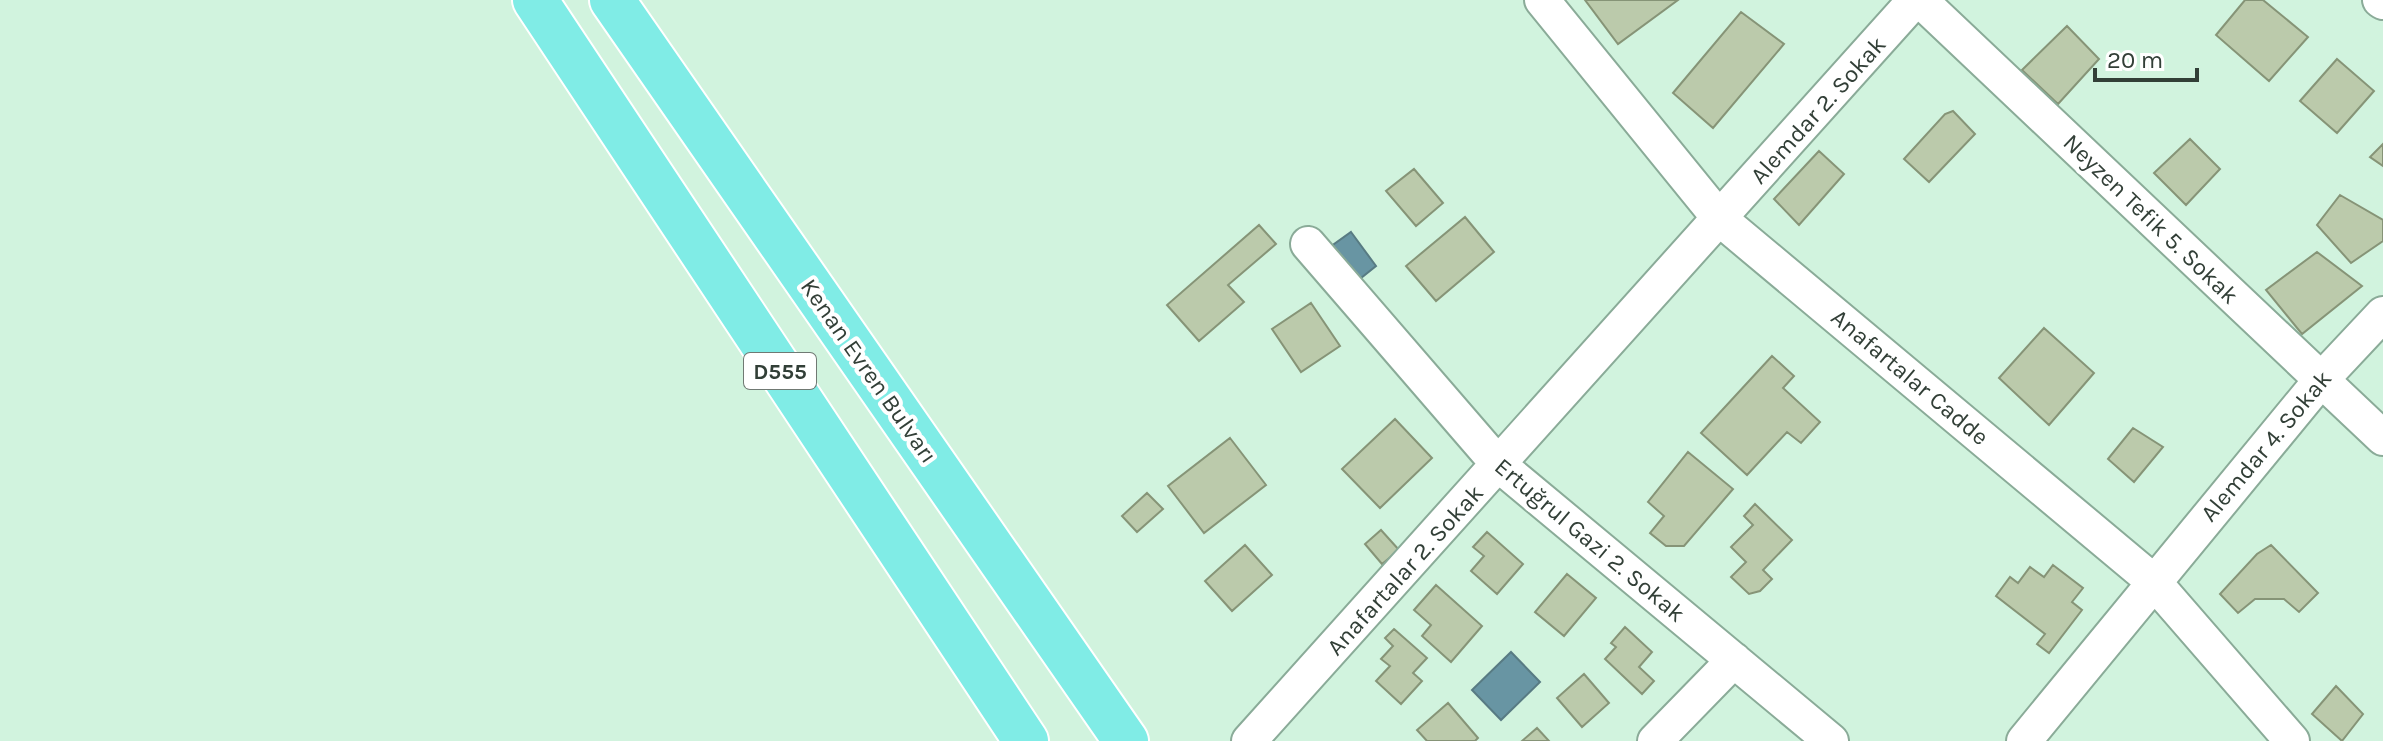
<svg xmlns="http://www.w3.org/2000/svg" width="2383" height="741" font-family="Karla,sans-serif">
  <rect width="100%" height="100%" fill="#d1f3de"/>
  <path fill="#6895a3" stroke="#587b83" stroke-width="2" d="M1351 232 1376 266 1356 282 1330 247Z
    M1511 652 1540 682 1501 720 1472 690Z"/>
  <path fill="#bbcaab" stroke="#869477" stroke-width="2" d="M1585 0H1678L1618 44Z
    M2245 0H2263L2308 37 2269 81 2216 35Z
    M1741 12 1784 44 1713 128 1673 93Z
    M2067 26 2099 59 2058 104 2022 70Z
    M2337 59 2374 91 2337 133 2300 101Z
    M1953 111 1975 134 1929 182 1904 159 1945 114Z
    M2190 139 2220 169 2186 205 2154 173Z
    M2383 144V166L2370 157Z
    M1819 151 1844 174 1799 225 1774 199Z
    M1414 169 1443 203 1416 226 1386 191Z
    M2340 195 2383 220V241L2351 263 2317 225Z
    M1465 217 1494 252 1436 301 1406 266Z
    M1259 225 1276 244 1228 285 1244 302 1199 341 1167 305Z
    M2317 252 2362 286 2302 334 2266 290Z
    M1311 303 1340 346 1301 372 1272 329Z
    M2044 328 2094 373 2049 425 1999 378Z
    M1772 356 1794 376 1783 388 1820 422 1801 443 1787 432 1747 475 1701 433Z
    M1395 419 1432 458 1380 508 1342 469Z
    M2133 428 2163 447 2134 482 2108 459Z
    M1230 438 1266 485 1204 533 1168 486Z
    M1688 452 1733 489 1684 546H1666L1650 533 1664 516 1648 502Z
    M1147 493 1163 509 1137 532 1122 516Z
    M1755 504 1792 540 1763 570 1772 579 1760 591 1749 594 1731 577 1746 562 1731 547 1753 525 1744 516Z
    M1381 530 1399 550 1382 564 1365 544Z
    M1487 532 1523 564 1497 594 1471 571 1484 556 1473 547Z
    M1245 545 1272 575 1232 611 1205 581Z
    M2271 545 2318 593 2299 612 2284 599H2255L2238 613 2220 594 2257 554Z
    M2053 565 2083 588 2072 602 2082 610 2049 653 2037 644 2045 634 1996 596 2010 577 2018 583 2030 567 2044 577Z
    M1567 574 1596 598 1564 636 1535 612Z
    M1436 585 1482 626 1451 662 1422 636 1431 625 1414 610Z
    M1625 627 1652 652 1639 667 1654 681 1642 694 1605 659 1616 647 1611 643Z
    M1394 629 1427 658 1413 673 1422 681 1401 704 1376 681 1390 666 1381 659 1393 646 1385 638Z
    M1584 674 1609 703 1582 727 1557 698Z
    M2336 686 2363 714 2342 741 2312 714Z
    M1448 703 1478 738 1475 741H1427L1417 730Z
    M1537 728 1549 741H1522Z"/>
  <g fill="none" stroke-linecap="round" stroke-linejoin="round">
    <g stroke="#8aab98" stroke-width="38">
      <path id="minor" d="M1542 0 1720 219 2153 581 2292 741
        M1920 0 2383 438
        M2380 0 2383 2
        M1308 244 1499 465 1831 741
        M1249 741 1915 0
        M1655 741 1734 660
        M2024 741 2321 380 2383 314"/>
    </g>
    <g stroke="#fff" stroke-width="48">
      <path id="major" d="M535 0 1026 741
        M612 0 1126 741"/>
    </g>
    <use href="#minor" stroke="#fff" stroke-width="34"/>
    <use href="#major" stroke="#80ece6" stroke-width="44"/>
  </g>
  <g text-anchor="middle" stroke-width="8" stroke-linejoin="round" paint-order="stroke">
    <rect fill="#fff" stroke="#707973" stroke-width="2" x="744" y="353" width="72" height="36" rx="6"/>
    <g font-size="22" font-weight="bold" fill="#323f37">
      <text x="780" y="379">D555</text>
    </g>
    <g font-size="24" fill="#323f37" stroke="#fff">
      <text transform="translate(1818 110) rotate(-48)" y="8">Alemdar 2. Sokak</text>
      <text transform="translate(2151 219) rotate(44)" y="8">Neyzen Tefik 5. Sokak</text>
      <text transform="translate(869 371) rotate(55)" y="8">Kenan Evren Bulvarı</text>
      <text transform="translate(1910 377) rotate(40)" y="8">Anafartalar Cadde</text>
      <text transform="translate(2266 446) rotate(-50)" y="8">Alemdar 4. Sokak</text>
      <text transform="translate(1590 540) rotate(40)" y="8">Ertuğrul Gazi 2. Sokak</text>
      <text transform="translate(1405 570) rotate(-48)" y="8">Anafartalar 2. Sokak</text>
    </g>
  </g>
  <path d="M2095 68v12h102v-12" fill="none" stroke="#323f37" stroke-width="4"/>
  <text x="2107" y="68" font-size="24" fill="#323f37" stroke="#ffffff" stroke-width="6" paint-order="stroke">20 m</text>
</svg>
